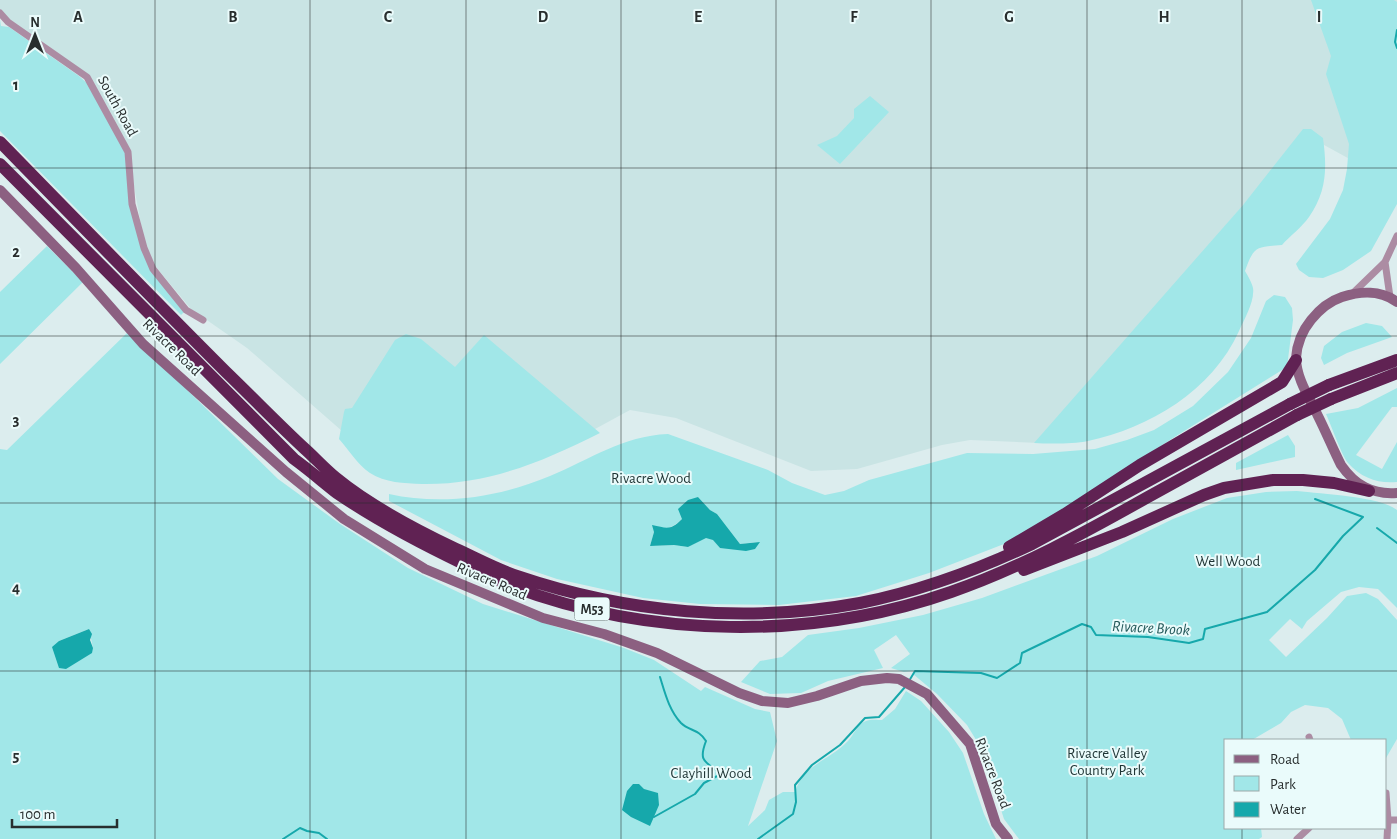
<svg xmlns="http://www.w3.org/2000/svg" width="1397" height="839" viewBox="0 0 1397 839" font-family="'Alegreya Sans',sans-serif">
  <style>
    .built { fill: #c9e4e4 }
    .green { fill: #a1e7e8; fill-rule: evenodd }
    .water { fill: #16a8ab }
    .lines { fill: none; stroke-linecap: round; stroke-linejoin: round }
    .stream { stroke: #16a8ab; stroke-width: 2 }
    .minor { stroke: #ac8ca3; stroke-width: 7 }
    .secondary { stroke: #8c6081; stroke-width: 10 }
    .motorway { stroke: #602253; stroke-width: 12 }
    .motorway-bridge { stroke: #602253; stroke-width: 12 }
    .grid { fill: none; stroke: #282e2e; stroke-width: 1; stroke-opacity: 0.55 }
    .labels { text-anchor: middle; stroke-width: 4; stroke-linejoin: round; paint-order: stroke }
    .shield { fill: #eafbfb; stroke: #626c6c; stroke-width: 1 }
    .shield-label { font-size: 14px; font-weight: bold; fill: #282e2e }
    .street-label { font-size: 15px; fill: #282e2e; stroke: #eafbfb }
    .park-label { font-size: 15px; fill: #1e3434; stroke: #eafbfb }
    .water-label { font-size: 16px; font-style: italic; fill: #255a5b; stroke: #eafbfb }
    .grid-label { font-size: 16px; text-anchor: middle; font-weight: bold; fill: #282e2e; stroke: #eafbfb; stroke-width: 4; stroke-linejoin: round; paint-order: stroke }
  </style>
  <rect width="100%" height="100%" fill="#dcedee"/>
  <path class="built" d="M0,0H1397V185L1304,134L1039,443L970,440L942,445L857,469L811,471L676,418L630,410L538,460L398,480L247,348L191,309L156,267L144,242L128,152L87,77L0,13Z"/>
  <path class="green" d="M1311,0H1394L1397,2V204L1371,251L1343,270L1323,278L1309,277L1299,270L1296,264L1330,219L1343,190L1347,169L1349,144L1326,74L1331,56Z
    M0,20L1,26L9,27L79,76L89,85L128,152L132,204L153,269L186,310L181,315L0,131Z
    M870,96L889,112L840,164L817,145L837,136L854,118V109Z
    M1303,129H1311L1323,138C1327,168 1327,191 1309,217C1302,227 1290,236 1282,245C1256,247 1254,246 1245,271C1248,276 1252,283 1253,288C1255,301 1244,320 1239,331C1212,391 1149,428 1088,441C1073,444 1050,444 1034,443L1243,205Z
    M47,246L83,282L0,364V292Z
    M1274,295L1285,297L1292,308L1293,320L1287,367L1173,438L1080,500L1004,544L929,573L856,596L779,605L700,604L643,598L557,579L501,560L389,501V494C443,506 500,497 550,476C591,459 622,436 668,434L768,470L792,483L825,495L844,491L869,480L967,453L1033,454L1095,449L1127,440L1154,430L1193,406L1228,372L1251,338L1266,301ZM698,497L710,510L717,514L740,544L759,542L720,548L713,539L706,537L688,547L674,545L650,546L654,532C682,526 682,519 698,497Z
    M1366,323L1382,326L1392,337L1347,353L1324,365L1321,358L1324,346L1342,332Z
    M128,332L278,479L340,524L408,568L483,604L624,648L654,660L701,691L705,687L755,709L770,712L777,741L748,826L765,810L769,800L783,792H795C804,764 830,760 848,741C854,735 857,724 866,721C870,719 878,720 882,720L895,709L906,691L921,701L949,732L963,753L984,814L996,839H0V449L7,450ZM89,629L93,648L59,641Z
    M406,334L421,339L455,367L484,335L600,433C542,462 488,485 422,484C404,483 385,483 370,473C357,464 349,450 339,439L344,412L345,409L352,408L395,340Z
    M1397,388V407H1392L1356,455L1382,469L1397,442V482C1379,484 1361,478 1348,463C1342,456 1331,425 1326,414L1358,408Z
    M1288,435L1295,446V457L1236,470V463Z
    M1297,491C1322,494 1379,496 1397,510V608L1378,589L1359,587L1341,592L1307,621L1302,629L1290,619L1269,640L1286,657L1327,618L1347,596L1366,593L1378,599L1397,620V739L1386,758V740H1351L1342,719L1328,708L1305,705L1291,712L1281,723L1252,740H1226V828H1261L1262,837L1259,839H1019L1004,819L981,748L967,725L937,694L913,674L914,671L904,672L891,668L910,654L896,635L874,650L883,668L828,681L801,693L770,694L741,682L760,661L782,657L808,635L859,628L923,615L982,598L1097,556L1173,519L1227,498L1266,492Z"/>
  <path class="water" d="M698,497L710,510L717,514L740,544L760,542L755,549L746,551L720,548L713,540L706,538L688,547L674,545L650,546L654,532L652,525C667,528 670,531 682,519L678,509L688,500Z
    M89,629L92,634L90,640L93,648L92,653L66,669L59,668L52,647L59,641Z
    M633,784H639L644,789L658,793L659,805L650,826L631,817L622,810L627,791Z"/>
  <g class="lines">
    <path class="stream" d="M1397,30L1395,42L1397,48
      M1377,528L1397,543
      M909,681L915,671L981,673L997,678L1020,663L1022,653L1082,624L1091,627L1096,635L1148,637L1189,643L1203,639L1205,629L1267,612L1315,570L1343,536L1363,517L1315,499
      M654,817L695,794L704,783L721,774C705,761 698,762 706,741C699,729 689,731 681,723C669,710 665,693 660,677
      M283,839L300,828L307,831L319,833L327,839
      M758,839L793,814L796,802L795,785L812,765L840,745L865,718L879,717L905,687"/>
    <path class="minor" d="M0,13L8,22L87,77L128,152L132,204L144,248L153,269L186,310L203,320
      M1385,262L1390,297
      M1352,294L1385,262L1397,236
      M1309,737L1310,740
      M1386,793L1388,820L1387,839
      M1388,820H1397
      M1297,839L1309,828"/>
    <path class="secondary" d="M0,190L76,268L143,344L286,472L344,519L425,569L543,618L604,634L657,653L739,693L762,701L788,703L817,696L861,681L887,678L899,679L927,694L970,744L996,824L1008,839
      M1397,302C1381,290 1360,291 1342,297C1330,301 1319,310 1311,320C1302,331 1297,344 1296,358C1296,378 1310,399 1318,416C1326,432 1333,449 1341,465C1355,485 1372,495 1397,493"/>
    <path class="motorway" d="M0,142C75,219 150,296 226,372C252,397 278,424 305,449C315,458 325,469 336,478C370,506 416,530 456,549C476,558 496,569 517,576C626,613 747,624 860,603C920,591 977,570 1032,544L1290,404
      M0,164L294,459C309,470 323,482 337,493C378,521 422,544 466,565C481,572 496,580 511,586C649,638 811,641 951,592C1020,568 1084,533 1148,497C1198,470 1247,442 1297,415
      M1329,385L1397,360
      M1331,399L1397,373
      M1009,547L1065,514L1140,465L1282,382L1296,360
      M1024,570L1122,532L1204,495L1224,488L1273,480H1303L1334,483L1369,491"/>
    <path class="motorway-bridge" d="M1290,404L1329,385
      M1297,415L1331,399"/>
  </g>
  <path class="grid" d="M155,0V839M310,0V839M466,0V839M621,0V839M776,0V839M931,0V839M1087,0V839M1242,0V740M0,168H1397M0,336H1397M0,503H1397M0,671H1397M1242,828V839"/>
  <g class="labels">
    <rect class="shield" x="574.5" y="597.5" width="35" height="23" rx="4"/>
    <g class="shield-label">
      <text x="592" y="614">M53</text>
    </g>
    <g class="street-label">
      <text transform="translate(118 106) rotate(61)" y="5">South Road</text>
      <text transform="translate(172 347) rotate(44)" y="5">Rivacre Road</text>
      <text transform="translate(492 581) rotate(23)" y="5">Rivacre Road</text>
      <text transform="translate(993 773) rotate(69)" y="5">Rivacre Road</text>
    </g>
    <g class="park-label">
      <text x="651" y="483">Rivacre Wood</text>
      <text x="1228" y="566">Well Wood</text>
      <text x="1107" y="758">Rivacre Valley<tspan x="1107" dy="17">Country Park</tspan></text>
      <text x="711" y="778">Clayhill Wood</text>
    </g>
    <g class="water-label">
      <text transform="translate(1151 627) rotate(3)" y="6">Rivacre Brook</text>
    </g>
  </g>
  <g class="grid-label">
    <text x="78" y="22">A</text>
    <text x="233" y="22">B</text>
    <text x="388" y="22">C</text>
    <text x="543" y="22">D</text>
    <text x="698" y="22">E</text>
    <text x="854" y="22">F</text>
    <text x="1009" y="22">G</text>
    <text x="1164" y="22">H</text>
    <text x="1319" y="22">I</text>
    <text x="16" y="90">1</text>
    <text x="16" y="257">2</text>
    <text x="16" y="425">3</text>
    <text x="16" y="593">4</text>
    <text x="16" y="761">5</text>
  </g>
  <rect x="1224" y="739" width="162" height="90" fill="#eafbfb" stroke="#9ca9a9"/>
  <rect x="1234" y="755" width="25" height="8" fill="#8c6081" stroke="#9ca9a9"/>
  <text x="1270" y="764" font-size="15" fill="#282e2e">Road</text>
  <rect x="1234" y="776" width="25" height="15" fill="#a1e7e8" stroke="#9ca9a9"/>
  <text x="1270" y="789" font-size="15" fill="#282e2e">Park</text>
  <rect x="1234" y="802" width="25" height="15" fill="#16a8ab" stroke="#9ca9a9"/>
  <text x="1270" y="814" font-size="15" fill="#282e2e">Water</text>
  <g transform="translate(35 35)" stroke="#eafbfb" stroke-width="4" paint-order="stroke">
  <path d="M0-4L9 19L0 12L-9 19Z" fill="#282e2e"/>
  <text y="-8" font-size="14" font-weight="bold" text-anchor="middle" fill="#282e2e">N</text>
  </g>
  <path d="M12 819v8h105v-8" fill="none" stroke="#282e2e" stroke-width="2.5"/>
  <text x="20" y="819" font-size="15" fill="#282e2e" stroke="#eafbfb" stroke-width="4" paint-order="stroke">100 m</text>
</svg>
